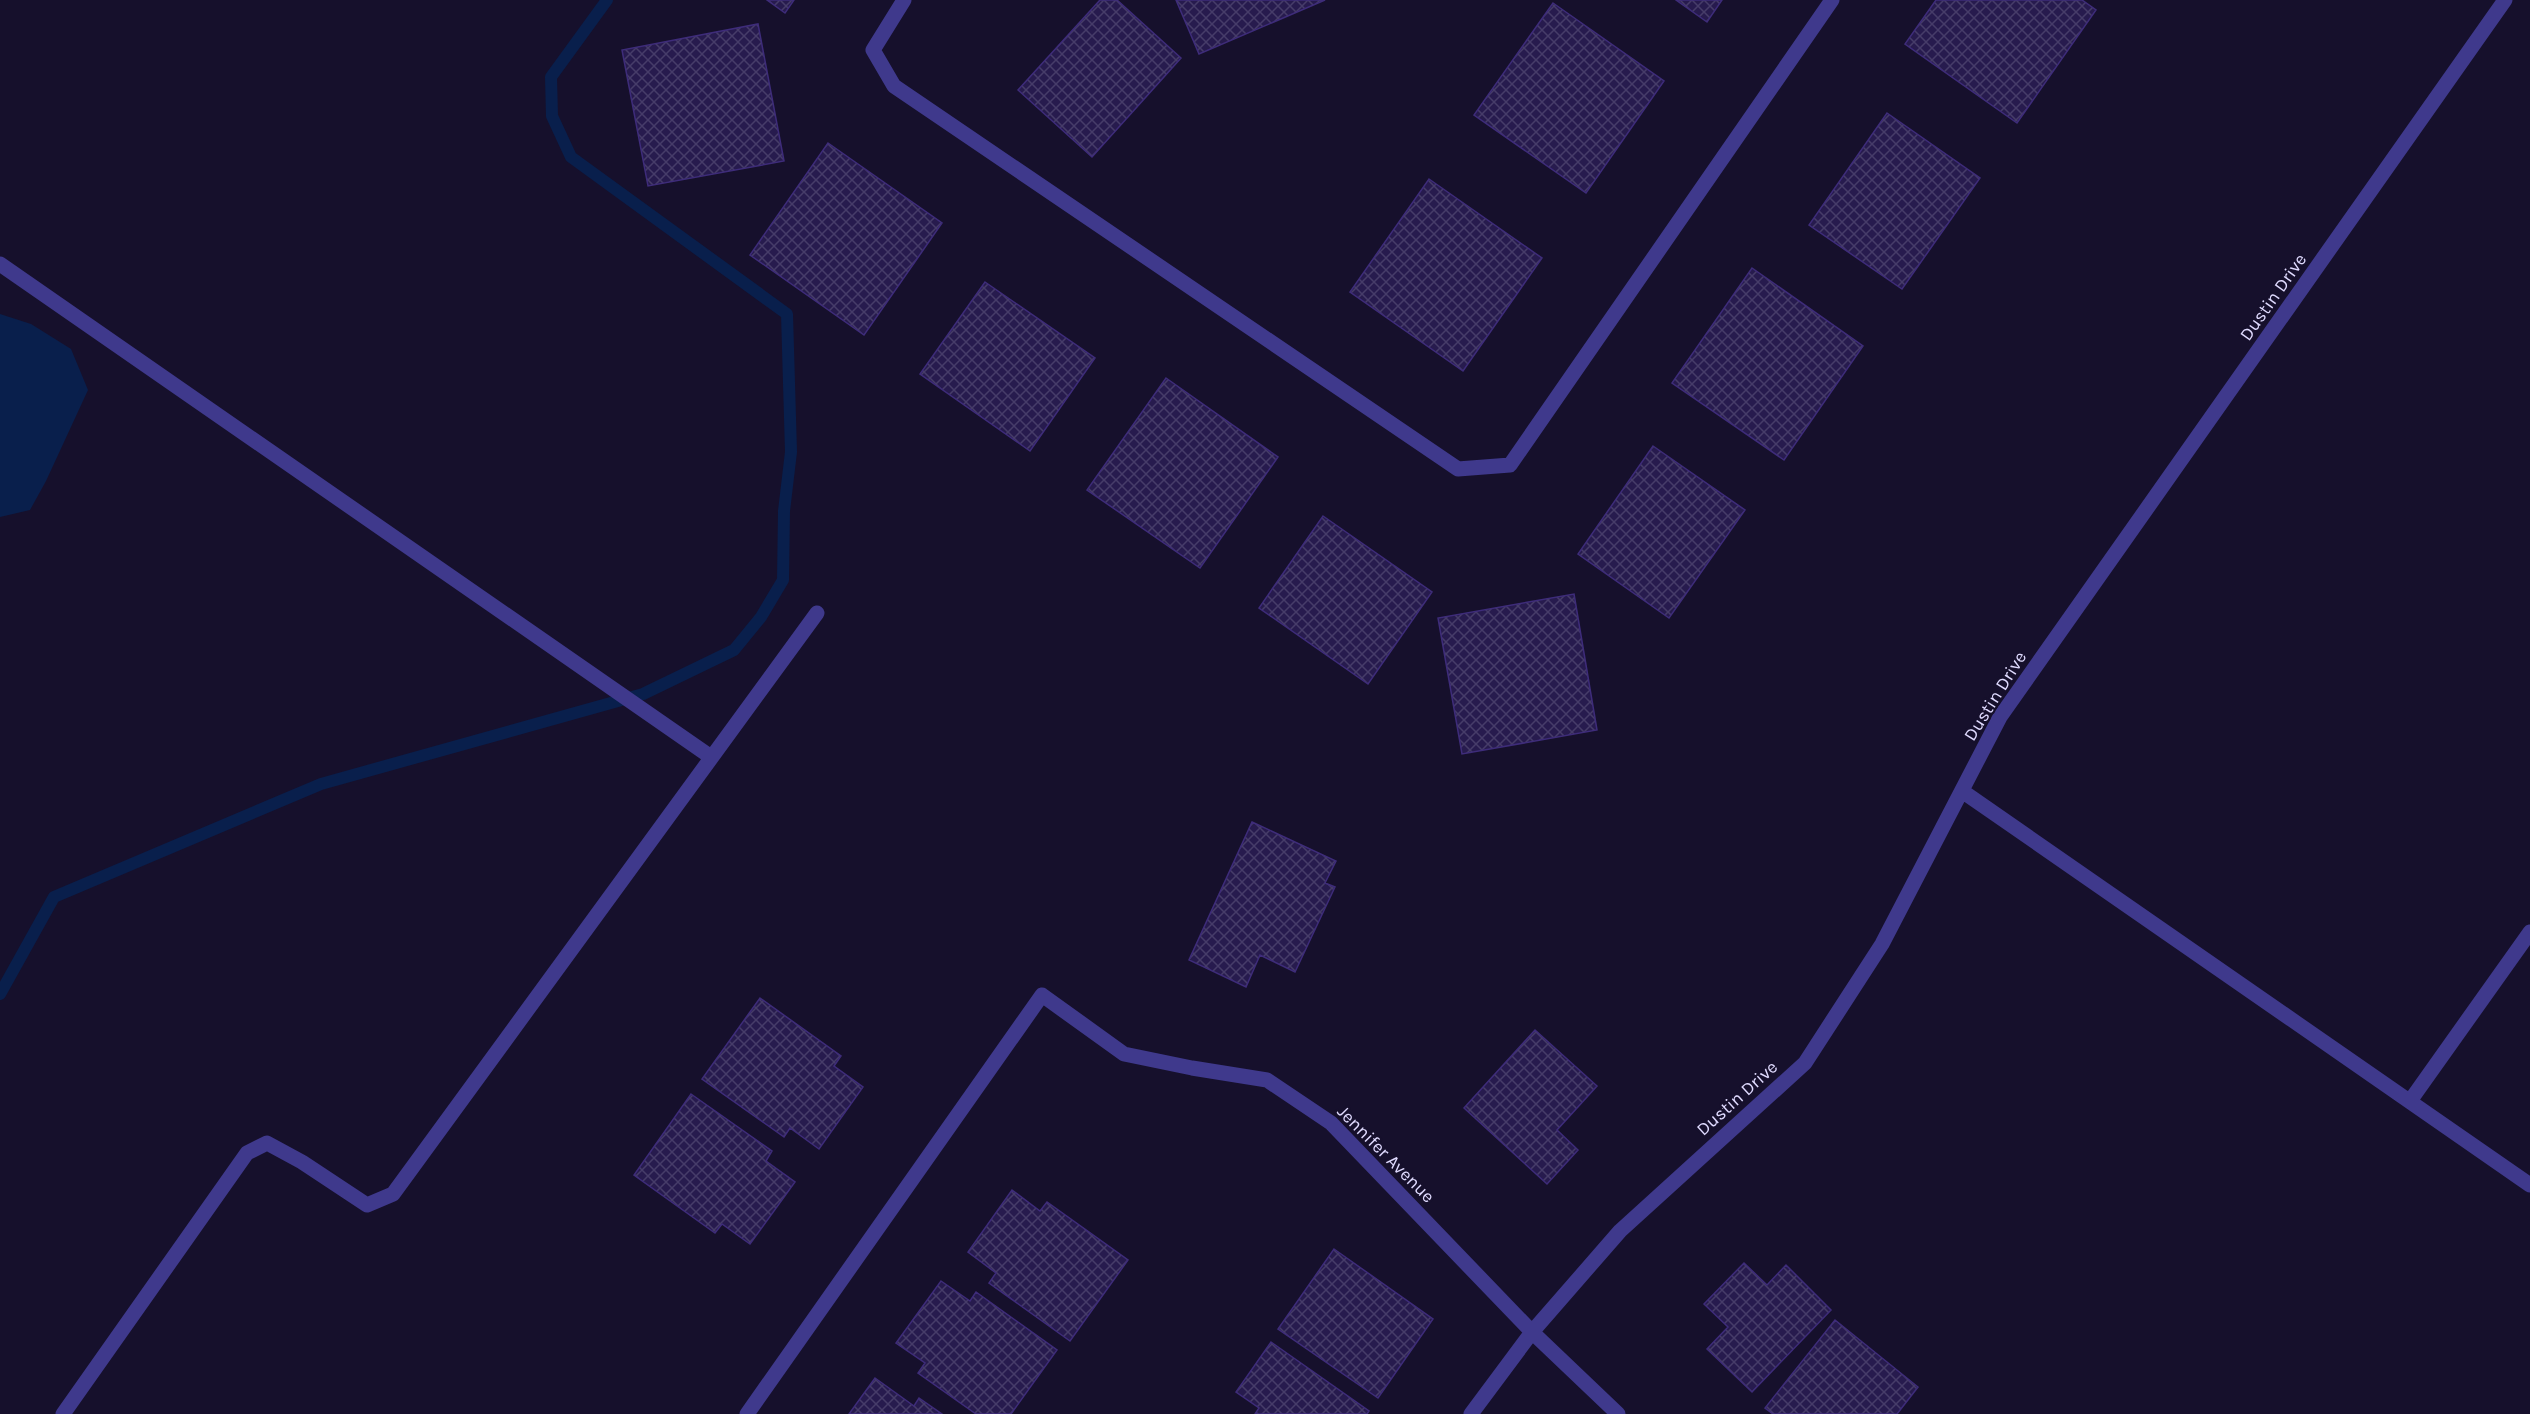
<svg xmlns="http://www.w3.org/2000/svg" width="2530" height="1414" viewBox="0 0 2530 1414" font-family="Karla,sans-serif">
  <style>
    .water { fill: #091f4c }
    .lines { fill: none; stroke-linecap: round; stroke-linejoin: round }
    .stream { stroke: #091f4c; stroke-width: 12 }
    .building { fill: url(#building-cross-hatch); stroke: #3e2c7a; stroke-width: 1.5 }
    .service { stroke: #3f398c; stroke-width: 15 }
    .minor { stroke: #3f398c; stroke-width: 15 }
    .labels { text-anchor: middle; stroke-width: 4.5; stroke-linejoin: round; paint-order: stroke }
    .street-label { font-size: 18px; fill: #e0dbff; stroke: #16102c }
  </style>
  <defs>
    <pattern id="building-cross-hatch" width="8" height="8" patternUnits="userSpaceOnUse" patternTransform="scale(1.5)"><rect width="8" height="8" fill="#271b4e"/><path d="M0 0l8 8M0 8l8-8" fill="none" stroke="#463c69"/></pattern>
  </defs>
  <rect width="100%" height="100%" fill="#16102c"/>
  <path class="water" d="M0,314L31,324L71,349L88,390L46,481L30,510L0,517Z"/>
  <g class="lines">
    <path class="stream" d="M0,994L54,897L321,784L643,694L734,650L761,617L783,580L784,511L791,452L787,314L571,157L552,116L551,77L607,0"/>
  </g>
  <path class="building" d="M767,0H794L785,13Z
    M1100,0H1117L1181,58L1092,157L1018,90Z
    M1176,0H1325L1199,54Z
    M1676,0H1722L1707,22Z
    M1936,0H2082L2096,10L2017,123L1905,44Z
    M1553,3L1664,81L1586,193L1474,115Z
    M758,24L784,161L648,186L622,50Z
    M1887,113L1980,178L1902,289L1809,225Z
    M828,143L942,223L864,335L750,255Z
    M1429,179L1542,258L1463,371L1350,292Z
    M1752,268L1863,346L1784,460L1672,383Z
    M985,282L1095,358L1030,451L920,374Z
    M1166,378L1278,457L1200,568L1087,490Z
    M1653,446L1745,510L1669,618L1578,554Z
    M1323,516L1432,592L1368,684L1259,608Z
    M1574,594L1597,730L1462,754L1438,618Z
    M1252,822L1336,861L1325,883L1335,887L1295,972L1260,955L1246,987L1189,960Z
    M760,998L841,1056L834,1066L863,1087L819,1149L790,1128L784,1137L702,1079Z
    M1535,1030L1597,1086L1557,1130L1578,1150L1547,1184L1464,1108Z
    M691,1094L772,1151L766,1161L795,1182L750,1244L722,1224L715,1233L634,1175Z
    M1012,1190L1040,1211L1047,1202L1128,1260L1070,1341L989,1283L996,1273L968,1252Z
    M1334,1249L1433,1319L1378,1398L1278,1329Z
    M1744,1263L1767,1285L1786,1265L1831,1310L1752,1392L1707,1349L1728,1327L1704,1304Z
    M941,1281L970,1301L976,1292L1057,1350L1011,1414H976L918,1373L925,1363L896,1343Z
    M1835,1320L1918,1387L1897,1414H1773L1765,1408Z
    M1271,1342L1369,1411L1367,1414H1255L1259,1408L1236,1392Z
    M875,1378L914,1406L919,1398L942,1414H849Z"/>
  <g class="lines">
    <path class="service" d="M0,264L711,757
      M63,1414L247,1153L267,1143L302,1162L367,1205L393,1194L817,613"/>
    <path class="minor" d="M904,0L873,50L894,86L1458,469L1510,465L1832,0
      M1962,791L2530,1185
      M2410,1101L2530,932
      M747,1414L1042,995L1124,1054L1192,1068L1267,1080L1331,1123L1532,1332L1618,1414
      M1471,1414L1532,1332L1620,1231L1805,1063L1882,944L2000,717L2505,0"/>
  </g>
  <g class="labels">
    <g class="street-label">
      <text transform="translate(2273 297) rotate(-55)" y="6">Dustin Drive</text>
      <text transform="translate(1995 696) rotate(-58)" y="6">Dustin Drive</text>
      <text transform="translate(1737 1098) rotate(-42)" y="6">Dustin Drive</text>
      <text transform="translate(1386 1154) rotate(45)" y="6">Jennifer Avenue</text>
    </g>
  </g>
</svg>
